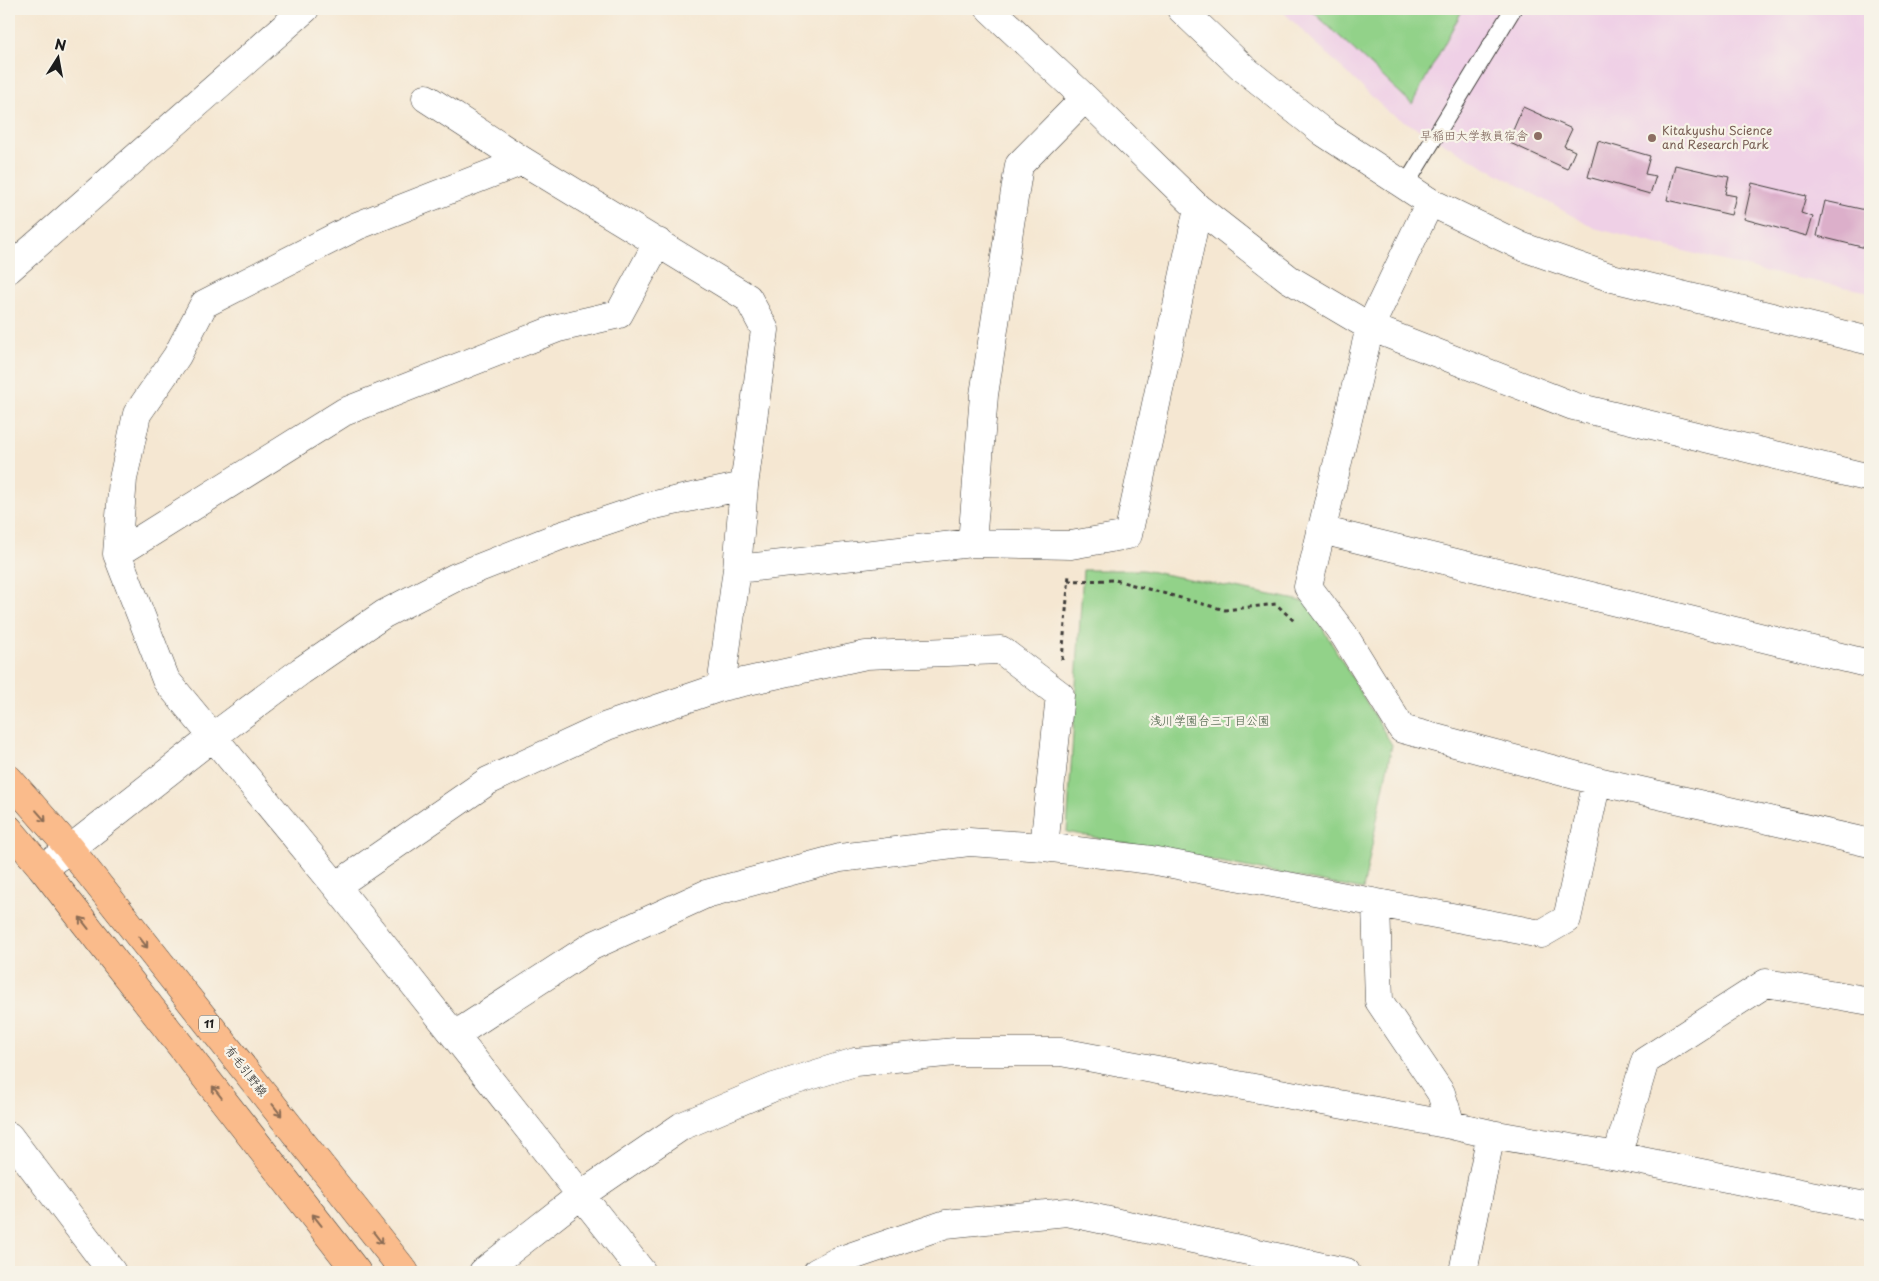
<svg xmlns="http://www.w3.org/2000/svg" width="1879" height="1281" viewBox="0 0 1879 1281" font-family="'Playpen Sans','Klee One',sans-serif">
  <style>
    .built { fill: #efd0e6 }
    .green { fill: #92d289; stroke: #577752 }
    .building { fill: #dcafca }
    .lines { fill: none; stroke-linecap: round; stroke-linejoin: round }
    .service-casing { stroke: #3d3a37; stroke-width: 18 }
    .minor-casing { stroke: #3d3a37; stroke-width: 29 }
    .tertiary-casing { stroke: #3d3a37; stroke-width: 29 }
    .primary-casing { stroke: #3d3a37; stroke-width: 29 }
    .path { stroke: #3d3a37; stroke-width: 3; stroke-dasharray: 4 4; stroke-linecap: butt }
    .service { stroke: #fff; stroke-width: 16 }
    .minor { stroke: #fff; stroke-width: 28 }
    .tertiary { stroke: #fff; stroke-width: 28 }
    .primary { stroke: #fabb8b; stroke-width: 28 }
    .oneway { stroke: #8b6c54 }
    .education-dot { fill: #8d6e63; stroke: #f7f3e8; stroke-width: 2 }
    .labels { text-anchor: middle; stroke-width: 4.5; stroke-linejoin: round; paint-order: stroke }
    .shield { fill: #f7f3e8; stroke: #5e5c59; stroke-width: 1 }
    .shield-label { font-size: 11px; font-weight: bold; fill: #1c1c1c }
    .education-label { font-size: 12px; fill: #785e54; stroke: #f7f3e8; text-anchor: start }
    .park-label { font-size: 12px; fill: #455c42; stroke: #f7f3e8 }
    .street-label { font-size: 12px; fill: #1c1c1c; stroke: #f7f3e8 }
  </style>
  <rect width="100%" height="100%" fill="#f7f3e8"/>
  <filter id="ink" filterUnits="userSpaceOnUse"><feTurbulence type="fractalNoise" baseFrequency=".02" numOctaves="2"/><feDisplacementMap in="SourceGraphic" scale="10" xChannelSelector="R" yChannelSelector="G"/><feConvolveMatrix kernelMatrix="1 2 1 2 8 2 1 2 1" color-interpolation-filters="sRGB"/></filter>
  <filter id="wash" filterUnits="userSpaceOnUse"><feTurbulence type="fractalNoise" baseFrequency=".0096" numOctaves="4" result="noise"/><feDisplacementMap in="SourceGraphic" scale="20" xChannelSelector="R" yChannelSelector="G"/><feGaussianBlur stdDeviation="1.12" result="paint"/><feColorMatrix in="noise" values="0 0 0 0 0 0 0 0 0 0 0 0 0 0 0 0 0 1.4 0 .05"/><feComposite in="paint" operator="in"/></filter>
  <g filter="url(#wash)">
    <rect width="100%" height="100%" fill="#f5e7d2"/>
    <path class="built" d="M1280,9H1870V292L1766,272L1594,228L1388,112Z"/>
    <path class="green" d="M1310,9H1463L1412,104Z
      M1083,570H1143L1307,602L1392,745L1363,890L1067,832Z"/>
    <g id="blocks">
      <path class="building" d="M1523,107L1572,129L1564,146L1575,151L1567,169L1508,142Z
        M1598,141L1650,156L1645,174L1656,176L1650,194L1588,177Z
        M1675,165L1729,177L1725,194L1736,196L1731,215L1667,200Z
        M1752,183L1806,196L1801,213L1813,217L1807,236L1744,219Z
        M1825,201L1870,211V249L1817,236Z"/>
    </g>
  </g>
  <g filter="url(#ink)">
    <use href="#blocks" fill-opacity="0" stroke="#3d3a37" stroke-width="1"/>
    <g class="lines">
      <defs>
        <path id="service" d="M1405,186L1513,9"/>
        <path id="minor" d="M990,9L1085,98L1198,208L1289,279L1370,327L1573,406L1870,478
          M426,98L523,161L748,298L765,330L744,486L737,569L721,687
          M523,161L357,226L204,304L177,356L137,414L123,479L117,554L166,680L336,886L642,1272
          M1430,202L1370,327L1308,587L1344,635L1402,729L1597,781L1870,843
          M9,269L305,9
          M1321,530L1870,664
          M972,543L984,395L1019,165L1085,98
          M117,554L344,412L558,328L619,314L658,242
          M737,569L972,543L1071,545L1128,535L1198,208
          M42,868L70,849L214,736L301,671L384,614L456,577L560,536L650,506L744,486
          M336,886L488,781L607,726L721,687L866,655L1001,650L1060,695L1044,847L1151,860L1541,934L1567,919L1597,781
          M1376,904L1379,1001L1441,1093L1451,1125
          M455,1035L592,946L706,894L840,858L969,842L1044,847
          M9,1136L112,1272
          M1617,1156L1645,1061L1766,983L1870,1001
          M483,1272L581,1195L682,1126L774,1087L855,1062L955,1052H1061L1451,1125L1491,1134L1617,1156L1870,1207
          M817,1272L838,1261L946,1224L1067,1212L1346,1272
          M1463,1272L1491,1134"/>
        <path id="tertiary" d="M1181,9L1243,68L1323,132L1430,202L1523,247L1612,278L1870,341"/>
        <path id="primary" d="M9,779L70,849L405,1272
          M9,829L42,868L357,1272"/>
      </defs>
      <use href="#service" class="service-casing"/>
      <use href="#minor" class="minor-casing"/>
      <use href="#tertiary" class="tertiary-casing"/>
      <use href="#primary" class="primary-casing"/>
      <path class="path" d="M1068,581L1115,580L1225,610L1276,604L1294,621
        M1062,660L1069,574"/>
      <use href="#service" class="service"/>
      <use href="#minor" class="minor"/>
      <use href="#tertiary" class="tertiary"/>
      <use href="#primary" class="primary"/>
    </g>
    <defs><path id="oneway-shaft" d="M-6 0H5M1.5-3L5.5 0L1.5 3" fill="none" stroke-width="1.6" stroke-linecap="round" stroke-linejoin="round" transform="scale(1.25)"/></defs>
    <g class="oneway">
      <use href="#oneway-shaft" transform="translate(41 816) rotate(49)"/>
      <use href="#oneway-shaft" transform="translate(84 923) rotate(-128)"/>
      <use href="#oneway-shaft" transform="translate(143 942) rotate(52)"/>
      <use href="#oneway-shaft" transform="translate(217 1092) rotate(-128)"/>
      <use href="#oneway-shaft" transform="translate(277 1110) rotate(52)"/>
      <use href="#oneway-shaft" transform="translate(317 1220) rotate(-128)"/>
      <use href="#oneway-shaft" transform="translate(378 1238) rotate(52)"/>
    </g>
  </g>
  <g class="education-dot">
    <circle cx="1538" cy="136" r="5"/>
    <circle cx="1652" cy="138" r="5"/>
  </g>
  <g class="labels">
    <rect class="shield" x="199" y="1015.5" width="20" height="17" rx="4"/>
    <g class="shield-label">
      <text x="209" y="1028">11</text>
    </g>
    <g class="education-label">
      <text x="1662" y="135">Kitakyushu Science<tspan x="1662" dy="14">and Research Park</tspan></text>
      <text x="1528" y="140" text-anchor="end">早稲田大学教員宿舎</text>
    </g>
    <g class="park-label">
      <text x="1210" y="725">浅川学園台三丁目公園</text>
    </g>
    <g class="street-label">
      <text transform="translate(246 1071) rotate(52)" y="4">有毛引野線</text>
    </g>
  </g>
  <rect width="1879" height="1281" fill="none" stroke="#f7f3e8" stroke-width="30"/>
  <g transform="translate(58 58) rotate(11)" stroke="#f7f3e8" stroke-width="4" paint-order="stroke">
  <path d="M0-4L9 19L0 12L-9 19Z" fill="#1c1c1c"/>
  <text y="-8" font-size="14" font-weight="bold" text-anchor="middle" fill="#1c1c1c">N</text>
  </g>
</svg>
